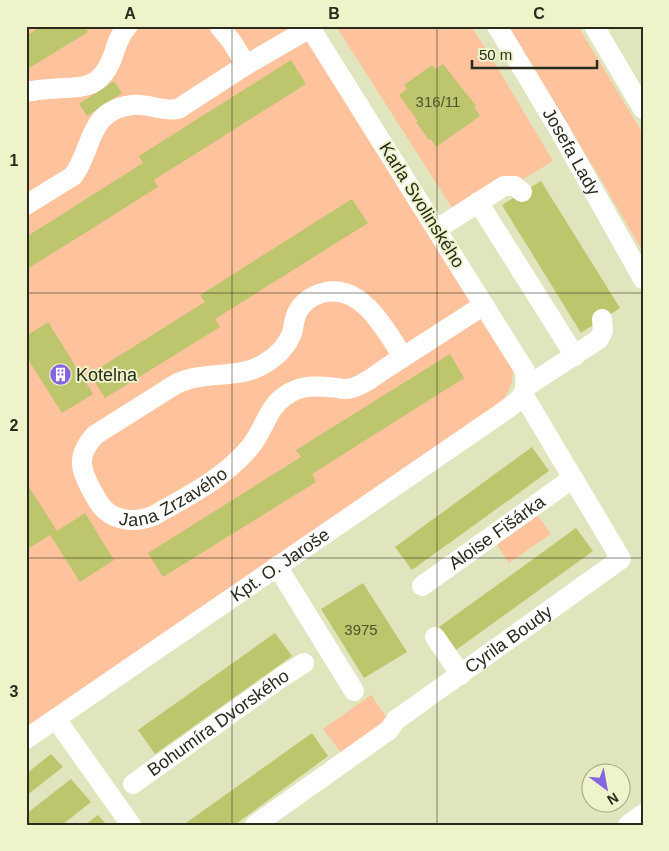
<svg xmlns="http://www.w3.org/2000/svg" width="669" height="851" viewBox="0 0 669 851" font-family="Arial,sans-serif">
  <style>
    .green { fill: #fec29c }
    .building { fill: #bdc56d }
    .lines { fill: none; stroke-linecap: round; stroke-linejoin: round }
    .minor { stroke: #fff; stroke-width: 20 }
    .grid { fill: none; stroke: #292b1c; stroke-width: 1; stroke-opacity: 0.55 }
    .labels { text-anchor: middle; stroke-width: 4; stroke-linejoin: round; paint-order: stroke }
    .number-label { font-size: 15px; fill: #4e5230 }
    .street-label { font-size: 18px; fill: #292b1c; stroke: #eef3ca }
    .poi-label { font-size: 18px; fill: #292b1c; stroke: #eef3ca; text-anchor: start }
    .neatline { fill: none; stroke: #292b1c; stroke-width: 2 }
    .grid-label { font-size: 16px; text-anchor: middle; font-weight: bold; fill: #292b1c }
  </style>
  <rect width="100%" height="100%" fill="#e1e5be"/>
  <path class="green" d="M26,26H301L513,370C513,384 509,392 501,404L26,729Z
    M336,26H471L497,67L553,161L520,181L454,211Z
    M508,26H578L643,134V252L603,183Z
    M536,513L551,534L509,563L495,542Z
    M371,695L389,721L342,754L323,729Z"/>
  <path class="building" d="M42,26H84L88,32L26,70V36Z
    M291,60L306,84L154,180L158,187L26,270V237L143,163L139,156Z
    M443,64L476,106L474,107L480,116L436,147L431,139L429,140L416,122L418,121L399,95L407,89L404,85L432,65L435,69Z
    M114,81L122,93L87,116L79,104Z
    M541,181L620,308L581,333L502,205Z
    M352,199L368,223L215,319L220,327L105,398L90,374L205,302L200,295Z
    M48,322L93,394L62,413L26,356V336Z
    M450,354L464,378L312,474L316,482L163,577L148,553L301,457L296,450Z
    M532,447L549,471L412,570L395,547Z
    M27,484L57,531L85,513L114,560L80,582L50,535L26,550Z
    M576,528L593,551L456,650L439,627Z
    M363,583L407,652L364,678L321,609Z
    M275,633L292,656L155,754L138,730Z
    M312,733L328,756L240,821L233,825H183Z
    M51,754L63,767L26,796V774Z
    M71,779L91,802L62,825H26V814Z
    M98,815L107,825H85Z"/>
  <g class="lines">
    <g class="minor">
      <path d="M219,26L232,42L246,65"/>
      <path id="s1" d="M497,26L560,131L643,279"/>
      <path d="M594,26L643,109"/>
      <path d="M26,92C34,91 42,89 49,89C77,86 97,93 111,61C116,49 118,35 128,26"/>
      <path d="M478,202L575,356"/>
      <path d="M26,205L73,176C94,149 86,111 132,105C148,103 163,112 178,109L246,65L310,28"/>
      <path d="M437,229L504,186H515L522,192"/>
      <path id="s2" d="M403,357C386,330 361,282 322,293C312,296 303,302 298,311C294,318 294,325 292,333C287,346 276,357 264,364C238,380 204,370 176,384L95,435C76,456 80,469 92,491C96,497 99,505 105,510C118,522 138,522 153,516C188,496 225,478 251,446C264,430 268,407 285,396C301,384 318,386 337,388C342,389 346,390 352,388C365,385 379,372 391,365C422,345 453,325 484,305"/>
      <path d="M526,387L599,339L603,331L602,319"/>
      <path d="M277,566L354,691"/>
      <path id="s3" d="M422,586L573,478"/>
      <path d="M435,637L461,675"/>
      <path d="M56,719L131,825"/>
      <path id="s4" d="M26,739L500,414C522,398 527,399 525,371L309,26"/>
      <path id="s5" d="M133,784L279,679L304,663"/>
      <path id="s6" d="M255,825L389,730L396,720L621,559L524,396"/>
      <path d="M628,825L643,814"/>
    </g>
  </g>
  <path class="grid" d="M232,26V825M437,26V825M26,293H643M26,558H643"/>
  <defs>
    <symbol id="building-disc" viewBox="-11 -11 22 22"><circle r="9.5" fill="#8764df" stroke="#eef3ca"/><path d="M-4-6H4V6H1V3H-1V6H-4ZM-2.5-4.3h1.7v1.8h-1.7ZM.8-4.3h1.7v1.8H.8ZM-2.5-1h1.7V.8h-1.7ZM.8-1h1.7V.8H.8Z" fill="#fff"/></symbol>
  </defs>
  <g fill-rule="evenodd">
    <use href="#building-disc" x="48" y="362" width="25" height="25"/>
  </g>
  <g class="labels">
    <g class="number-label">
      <text x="438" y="107">316/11</text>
      <text x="361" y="635">3975</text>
    </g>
    <g class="street-label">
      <text dy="6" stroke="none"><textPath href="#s1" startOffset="146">Josefa Lady</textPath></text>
      <text transform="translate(422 205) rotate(58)" y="6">Karla Svolinského</text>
      <text dy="6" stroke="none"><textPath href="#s2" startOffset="555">Jana Zrzavého</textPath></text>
      <text dy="6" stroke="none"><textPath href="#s3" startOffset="92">Aloise Fišárka</textPath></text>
      <text dy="6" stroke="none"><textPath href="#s4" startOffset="308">Kpt. O. Jaroše</textPath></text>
      <text dy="6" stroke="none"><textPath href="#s6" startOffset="315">Cyrila Boudy</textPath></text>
      <text dy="6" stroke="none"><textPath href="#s5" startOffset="105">Bohumíra Dvorského</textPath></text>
    </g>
    <g class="poi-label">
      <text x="76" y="381">Kotelna</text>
    </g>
  </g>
  <rect width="669" height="851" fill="none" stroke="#eef3ca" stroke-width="55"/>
  <g transform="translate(606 788) rotate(148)"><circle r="24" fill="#eef3ca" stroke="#9fa384"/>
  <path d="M0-4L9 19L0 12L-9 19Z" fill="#8764df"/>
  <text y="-8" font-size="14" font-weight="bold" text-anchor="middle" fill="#292b1c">N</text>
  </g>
  <path d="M472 60v8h125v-8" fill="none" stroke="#292b1c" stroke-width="2.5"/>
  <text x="479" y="60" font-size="15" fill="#292b1c" stroke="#eef3ca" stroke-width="4" paint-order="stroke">50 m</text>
  <rect x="28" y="28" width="614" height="796" class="neatline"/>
  <g class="grid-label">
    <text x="130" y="19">A</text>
    <text x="334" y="19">B</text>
    <text x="539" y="19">C</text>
    <text x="14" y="166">1</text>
    <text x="14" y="431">2</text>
    <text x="14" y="697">3</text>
  </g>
</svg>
